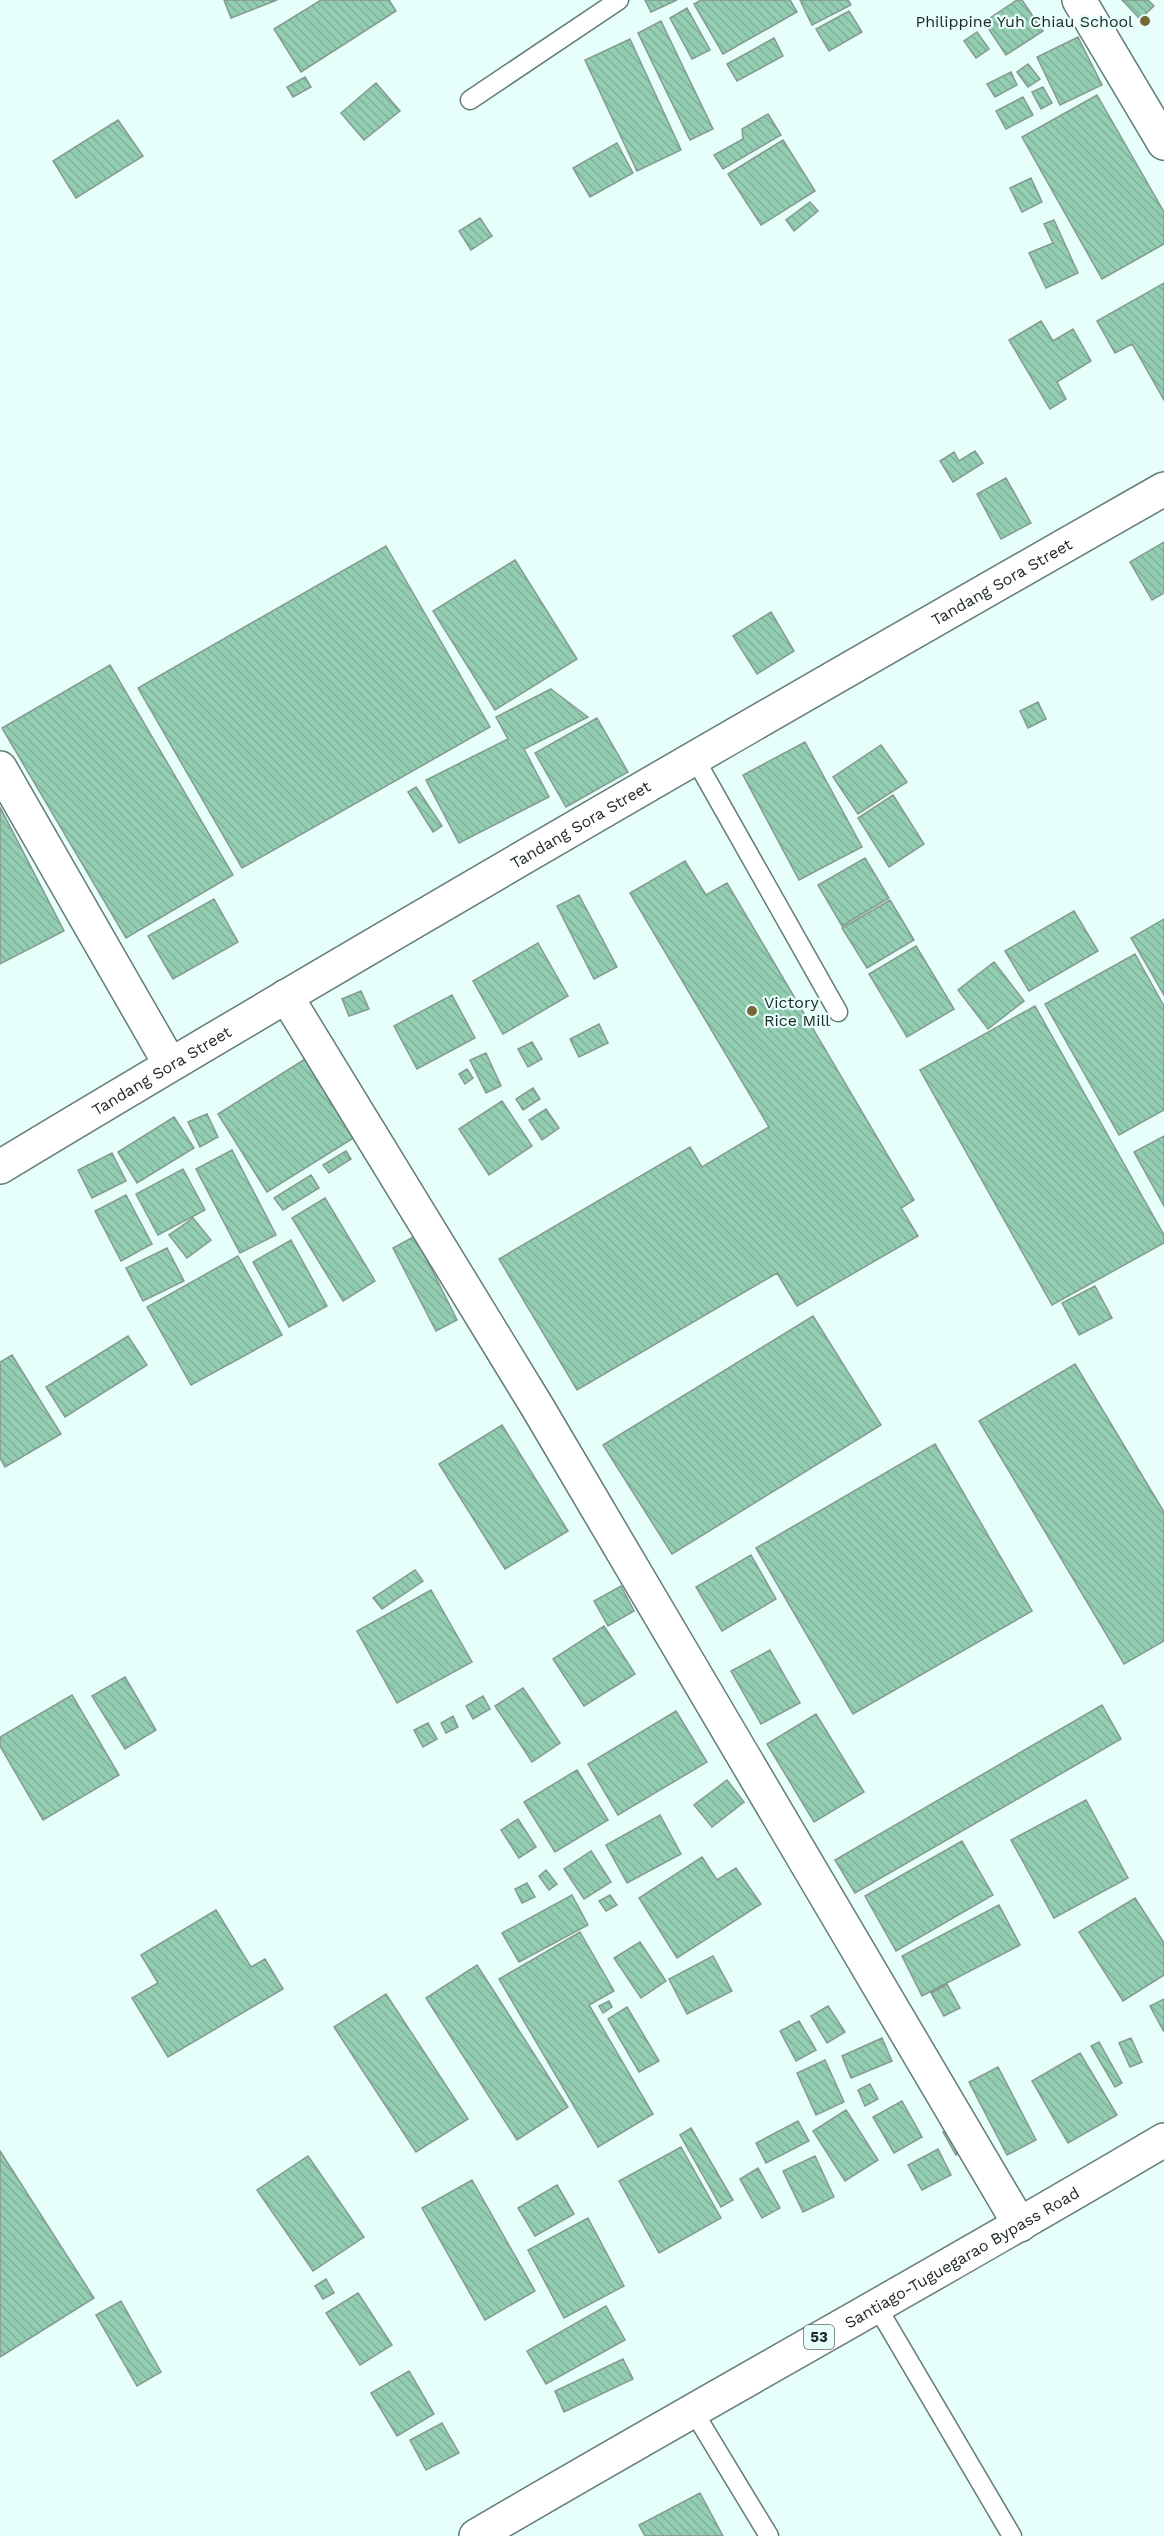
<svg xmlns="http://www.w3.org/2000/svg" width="1164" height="2536" viewBox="0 0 1164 2536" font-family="'Work Sans',sans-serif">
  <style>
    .building { fill: url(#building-back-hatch); stroke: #869a90; stroke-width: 1.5 }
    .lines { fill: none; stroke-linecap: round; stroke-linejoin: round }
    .service-casing { stroke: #657b77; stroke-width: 21 }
    .minor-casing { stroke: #657b77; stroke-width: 36 }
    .tertiary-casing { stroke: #657b77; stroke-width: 36 }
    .trunk-casing { stroke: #657b77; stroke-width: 36 }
    .service { stroke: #fff; stroke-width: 18 }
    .minor { stroke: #fff; stroke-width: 33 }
    .tertiary { stroke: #fff; stroke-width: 33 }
    .trunk { stroke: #fff; stroke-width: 33 }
    .poi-dot { fill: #776835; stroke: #e6fffa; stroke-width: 2 }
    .labels { text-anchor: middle; stroke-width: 4.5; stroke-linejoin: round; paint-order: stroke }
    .shield { fill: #e6fffa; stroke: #5b6966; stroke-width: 1.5 }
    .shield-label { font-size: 15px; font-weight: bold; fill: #202927 }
    .poi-label { font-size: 16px; fill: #202927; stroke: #e6fffa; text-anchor: end }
    .street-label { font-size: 16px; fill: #202927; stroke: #e6fffa }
  </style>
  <defs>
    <pattern id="building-back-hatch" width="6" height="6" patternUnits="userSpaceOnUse" patternTransform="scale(1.5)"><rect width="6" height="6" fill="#93ceb3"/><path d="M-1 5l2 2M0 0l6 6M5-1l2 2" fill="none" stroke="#7eb19a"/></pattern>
  </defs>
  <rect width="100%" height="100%" fill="#e6fffa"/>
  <path class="building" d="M224,0H277L231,18Z
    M321,0H389L396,11L301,72L274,29Z
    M645,0H677L651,12Z
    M701,0H790L797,12L723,54L694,4Z
    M800,0H848L851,5L812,25Z
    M1017,0H1022L1043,31L1006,55L984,22Z
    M1122,0H1148L1154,6L1140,19Z
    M687,8L710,50L692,59L670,18Z
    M849,11L862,32L829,51L816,29Z
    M661,21L713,129L690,140L638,33Z
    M977,32L989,49L976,58L964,41Z
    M1078,37L1102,85L1060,105L1037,57Z
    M774,38L783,56L737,81L727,64Z
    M630,39L681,150L637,171L585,60Z
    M1028,64L1040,79L1028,87L1017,72Z
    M1011,72L1017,85L995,97L987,84Z
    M305,77L311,87L293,97L287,87Z
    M376,83L400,111L364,140L341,113Z
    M1043,87L1052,103L1041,109L1032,92Z
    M1097,95L1164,212V244L1102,279L1022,137Z
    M1023,97L1033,115L1006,129L996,111Z
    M768,114L781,135L723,169L714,155L743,139L742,129Z
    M118,120L143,156L76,198L53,161Z
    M783,140L815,191L761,225L728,174Z
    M617,143L633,173L590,197L573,168Z
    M1031,178L1042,202L1022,212L1010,188Z
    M810,202L818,211L794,231L786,220Z
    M480,218L492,236L471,250L459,231Z
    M1054,220L1078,273L1046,288L1029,253L1053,243L1044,224Z
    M1164,283V400L1132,344L1115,353L1097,321Z
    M1041,321L1053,341L1073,329L1091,361L1057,382L1066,399L1050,409L1009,340Z
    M975,451L983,463L953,482L940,461L954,452L959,461Z
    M1006,478L1031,523L1001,539L977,494Z
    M1164,542V593L1152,600L1130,562Z
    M386,546L490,727L242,868L138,688Z
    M515,560L577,659L495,710L433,611Z
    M771,612L794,651L757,674L733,636Z
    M110,665L233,875L126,938L2,728Z
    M551,689L588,717L524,749L549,797L459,843L426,780L508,739L496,717Z
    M1038,702L1046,719L1028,728L1020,711Z
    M597,718L628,772L566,807L535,753Z
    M805,742L862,847L799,880L743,775Z
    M881,745L907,782L858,814L833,777Z
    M416,787L442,826L433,832L408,792Z
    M893,795L924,844L889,867L858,818Z
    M0,807L64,931L0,964Z
    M865,858L889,898L842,926L818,885Z
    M685,861L706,895L727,883L914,1200L901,1208L918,1236L797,1306L777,1273L577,1390L499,1259L690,1147L702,1167L769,1127L630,893Z
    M579,895L617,967L594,979L557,906Z
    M214,899L238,942L173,979L148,936Z
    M890,900L914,940L867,968L842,928Z
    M1074,911L1098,951L1029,991L1005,951Z
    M1164,919V995L1131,938Z
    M538,943L568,996L503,1034L473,981Z
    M916,946L954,1009L907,1037L869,974Z
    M1135,954L1164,1006V1110L1119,1135L1045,1004Z
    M994,962L1024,1001L988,1029L958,990Z
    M361,991L369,1009L349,1016L342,999Z
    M452,995L475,1038L417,1069L394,1026Z
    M1035,1006L1164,1235V1243L1052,1305L920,1070Z
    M599,1024L608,1043L579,1057L570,1039Z
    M532,1042L542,1059L528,1067L518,1049Z
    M486,1053L501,1086L486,1093L470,1060Z
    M305,1059L355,1137L267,1192L218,1114Z
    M467,1069L473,1078L465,1084L459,1074Z
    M533,1088L540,1099L523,1110L516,1099Z
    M502,1101L532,1146L489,1175L459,1129Z
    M546,1109L559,1128L542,1140L529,1120Z
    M207,1114L218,1137L200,1147L188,1122Z
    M174,1117L194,1148L137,1183L118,1152Z
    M1164,1136V1206L1134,1152Z
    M232,1150L276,1235L240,1253L196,1169Z
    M346,1151L351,1159L329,1173L323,1165Z
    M112,1153L126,1181L92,1198L78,1170Z
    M183,1169L205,1210L158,1235L136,1194Z
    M311,1175L319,1188L283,1210L274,1198Z
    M126,1195L152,1244L121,1261L95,1211Z
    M325,1198L375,1281L343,1301L292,1218Z
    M193,1218L211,1240L187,1258L169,1235Z
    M415,1236L457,1320L436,1331L393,1248Z
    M291,1240L327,1306L289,1327L253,1262Z
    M167,1248L184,1281L143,1301L126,1268Z
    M238,1256L282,1335L191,1385L147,1307Z
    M1095,1286L1112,1318L1079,1335L1062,1303Z
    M813,1316L881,1425L672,1554L603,1445Z
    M128,1336L147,1365L65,1417L46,1387Z
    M12,1355L61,1434L5,1467L0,1458V1362Z
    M1075,1364L1164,1512V1641L1124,1664L979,1421Z
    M502,1425L568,1531L505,1569L439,1464Z
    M935,1444L1032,1611L853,1714L756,1548Z
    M751,1555L776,1599L722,1631L696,1587Z
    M415,1570L423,1581L382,1609L373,1598Z
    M621,1586L634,1611L608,1626L594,1601Z
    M431,1590L472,1662L397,1703L357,1631Z
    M604,1626L635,1674L584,1706L553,1659Z
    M770,1650L800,1703L761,1724L731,1671Z
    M125,1677L156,1730L125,1749L92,1696Z
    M523,1688L560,1743L532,1762L495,1706Z
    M72,1695L119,1775L43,1820L0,1746V1737Z
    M483,1696L490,1709L473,1719L466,1706Z
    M1102,1705L1121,1739L855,1893L835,1860Z
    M676,1711L707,1762L618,1815L588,1764Z
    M816,1714L864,1792L814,1822L767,1744Z
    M453,1716L458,1727L446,1733L441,1723Z
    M428,1723L437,1739L423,1747L414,1730Z
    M577,1770L608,1820L555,1852L524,1802Z
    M727,1780L744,1802L712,1827L694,1805Z
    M1086,1800L1128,1878L1054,1918L1011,1840Z
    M660,1815L681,1854L627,1883L606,1845Z
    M518,1819L536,1847L519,1858L501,1830Z
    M962,1841L993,1895L896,1951L865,1896Z
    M591,1851L611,1882L584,1899L564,1869Z
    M702,1857L717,1880L736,1868L761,1904L677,1958L639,1898Z
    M546,1870L557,1884L549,1890L539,1876Z
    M527,1883L535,1897L522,1903L515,1889Z
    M572,1895L588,1925L519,1962L502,1933Z
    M610,1895L617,1905L606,1911L599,1901Z
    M1135,1898L1164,1943V1975L1123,2001L1079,1932Z
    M999,1905L1020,1945L922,1996L902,1956Z
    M216,1910L251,1967L265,1959L283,1989L168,2057L132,1998L158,1983L141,1955Z
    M580,1932L614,1991L589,2005L653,2114L598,2147L499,1979Z
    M640,1942L666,1981L641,1998L614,1958Z
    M713,1956L732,1991L687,2014L669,1979Z
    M477,1965L568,2107L517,2140L426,1998Z
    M947,1984L960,2008L944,2016L931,1993Z
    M386,1994L468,2119L416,2152L334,2027Z
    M1164,1999V2032L1150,2006Z
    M609,2001L612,2007L603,2013L599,2006Z
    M828,2006L845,2032L827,2043L811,2016Z
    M627,2007L659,2061L639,2072L608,2019Z
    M799,2021L816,2050L796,2061L780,2031Z
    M882,2038L892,2061L851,2078L842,2056Z
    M1131,2038L1142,2062L1130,2067L1119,2043Z
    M1099,2042L1122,2083L1115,2087L1091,2046Z
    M1080,2053L1117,2115L1068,2143L1032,2081Z
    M825,2060L844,2102L816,2115L797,2073Z
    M998,2067L1036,2140L1007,2155L969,2082Z
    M870,2084L878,2099L865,2106L858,2090Z
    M902,2101L922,2137L894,2153L873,2117Z
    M846,2110L878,2160L845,2181L813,2131Z
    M798,2121L809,2141L766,2163L756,2143Z
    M691,2128L733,2200L721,2207L680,2135Z
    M951,2128L964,2151L956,2155L943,2132Z
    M681,2147L721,2218L659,2253L619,2181Z
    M938,2149L951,2175L922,2190L908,2165Z
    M0,2151L94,2298L0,2357Z
    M308,2156L364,2237L313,2271L257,2190Z
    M815,2156L834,2197L803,2212L783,2171Z
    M758,2168L780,2208L762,2218L740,2179Z
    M472,2180L535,2291L485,2320L422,2208Z
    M557,2185L574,2214L535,2236L518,2208Z
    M588,2218L624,2286L564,2318L528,2250Z
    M326,2279L334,2293L323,2299L315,2286Z
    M358,2293L392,2345L360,2365L326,2313Z
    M121,2301L161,2372L137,2386L96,2315Z
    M606,2306L625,2340L546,2384L527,2351Z
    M623,2359L633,2379L564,2412L555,2391Z
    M409,2371L434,2414L397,2436L371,2393Z
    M442,2423L459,2453L426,2470L410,2440Z
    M700,2493L723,2536H645L639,2525Z"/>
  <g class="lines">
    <defs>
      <path id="service" d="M470,100L619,0
        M694,757L838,1012
        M876,2305L1012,2536
        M692,2409L769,2536"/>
      <path id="minor" d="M1079,0L1164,143
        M0,768L170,1064
        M286,996L538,1408L1020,2225"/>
      <g id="tertiary">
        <path id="s1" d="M0,1167C385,935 774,711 1164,489"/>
      </g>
      <g id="trunk">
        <path id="s2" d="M476,2536C704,2402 936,2275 1164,2140"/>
      </g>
    </defs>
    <use href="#service" class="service-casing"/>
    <use href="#minor" class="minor-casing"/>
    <use href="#tertiary" class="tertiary-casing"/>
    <use href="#trunk" class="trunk-casing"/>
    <use href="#service" class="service"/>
    <use href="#minor" class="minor"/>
    <use href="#tertiary" class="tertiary"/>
    <use href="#trunk" class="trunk"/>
  </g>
  <g class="poi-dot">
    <circle cx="1145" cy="21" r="6"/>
    <circle cx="752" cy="1011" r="6"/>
  </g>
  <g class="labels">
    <rect class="shield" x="804" y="2325" width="30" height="24" rx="4.5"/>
    <g class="shield-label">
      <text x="819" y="2342">53</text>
    </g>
    <g class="poi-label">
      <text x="1133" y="27">Philippine Yuh Chiau School</text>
      <text x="764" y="1008" text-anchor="start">Victory<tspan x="764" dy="18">Rice Mill</tspan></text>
    </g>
    <g class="street-label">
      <text dy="6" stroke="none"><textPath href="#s1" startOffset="1160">Tandang Sora Street</textPath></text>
      <text dy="6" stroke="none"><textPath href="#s1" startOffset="674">Tandang Sora Street</textPath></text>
      <text dy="6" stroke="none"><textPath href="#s1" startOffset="188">Tandang Sora Street</textPath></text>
      <text dy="6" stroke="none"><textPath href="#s2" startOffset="560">Santiago-Tuguegarao Bypass Road</textPath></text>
    </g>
  </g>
</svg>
